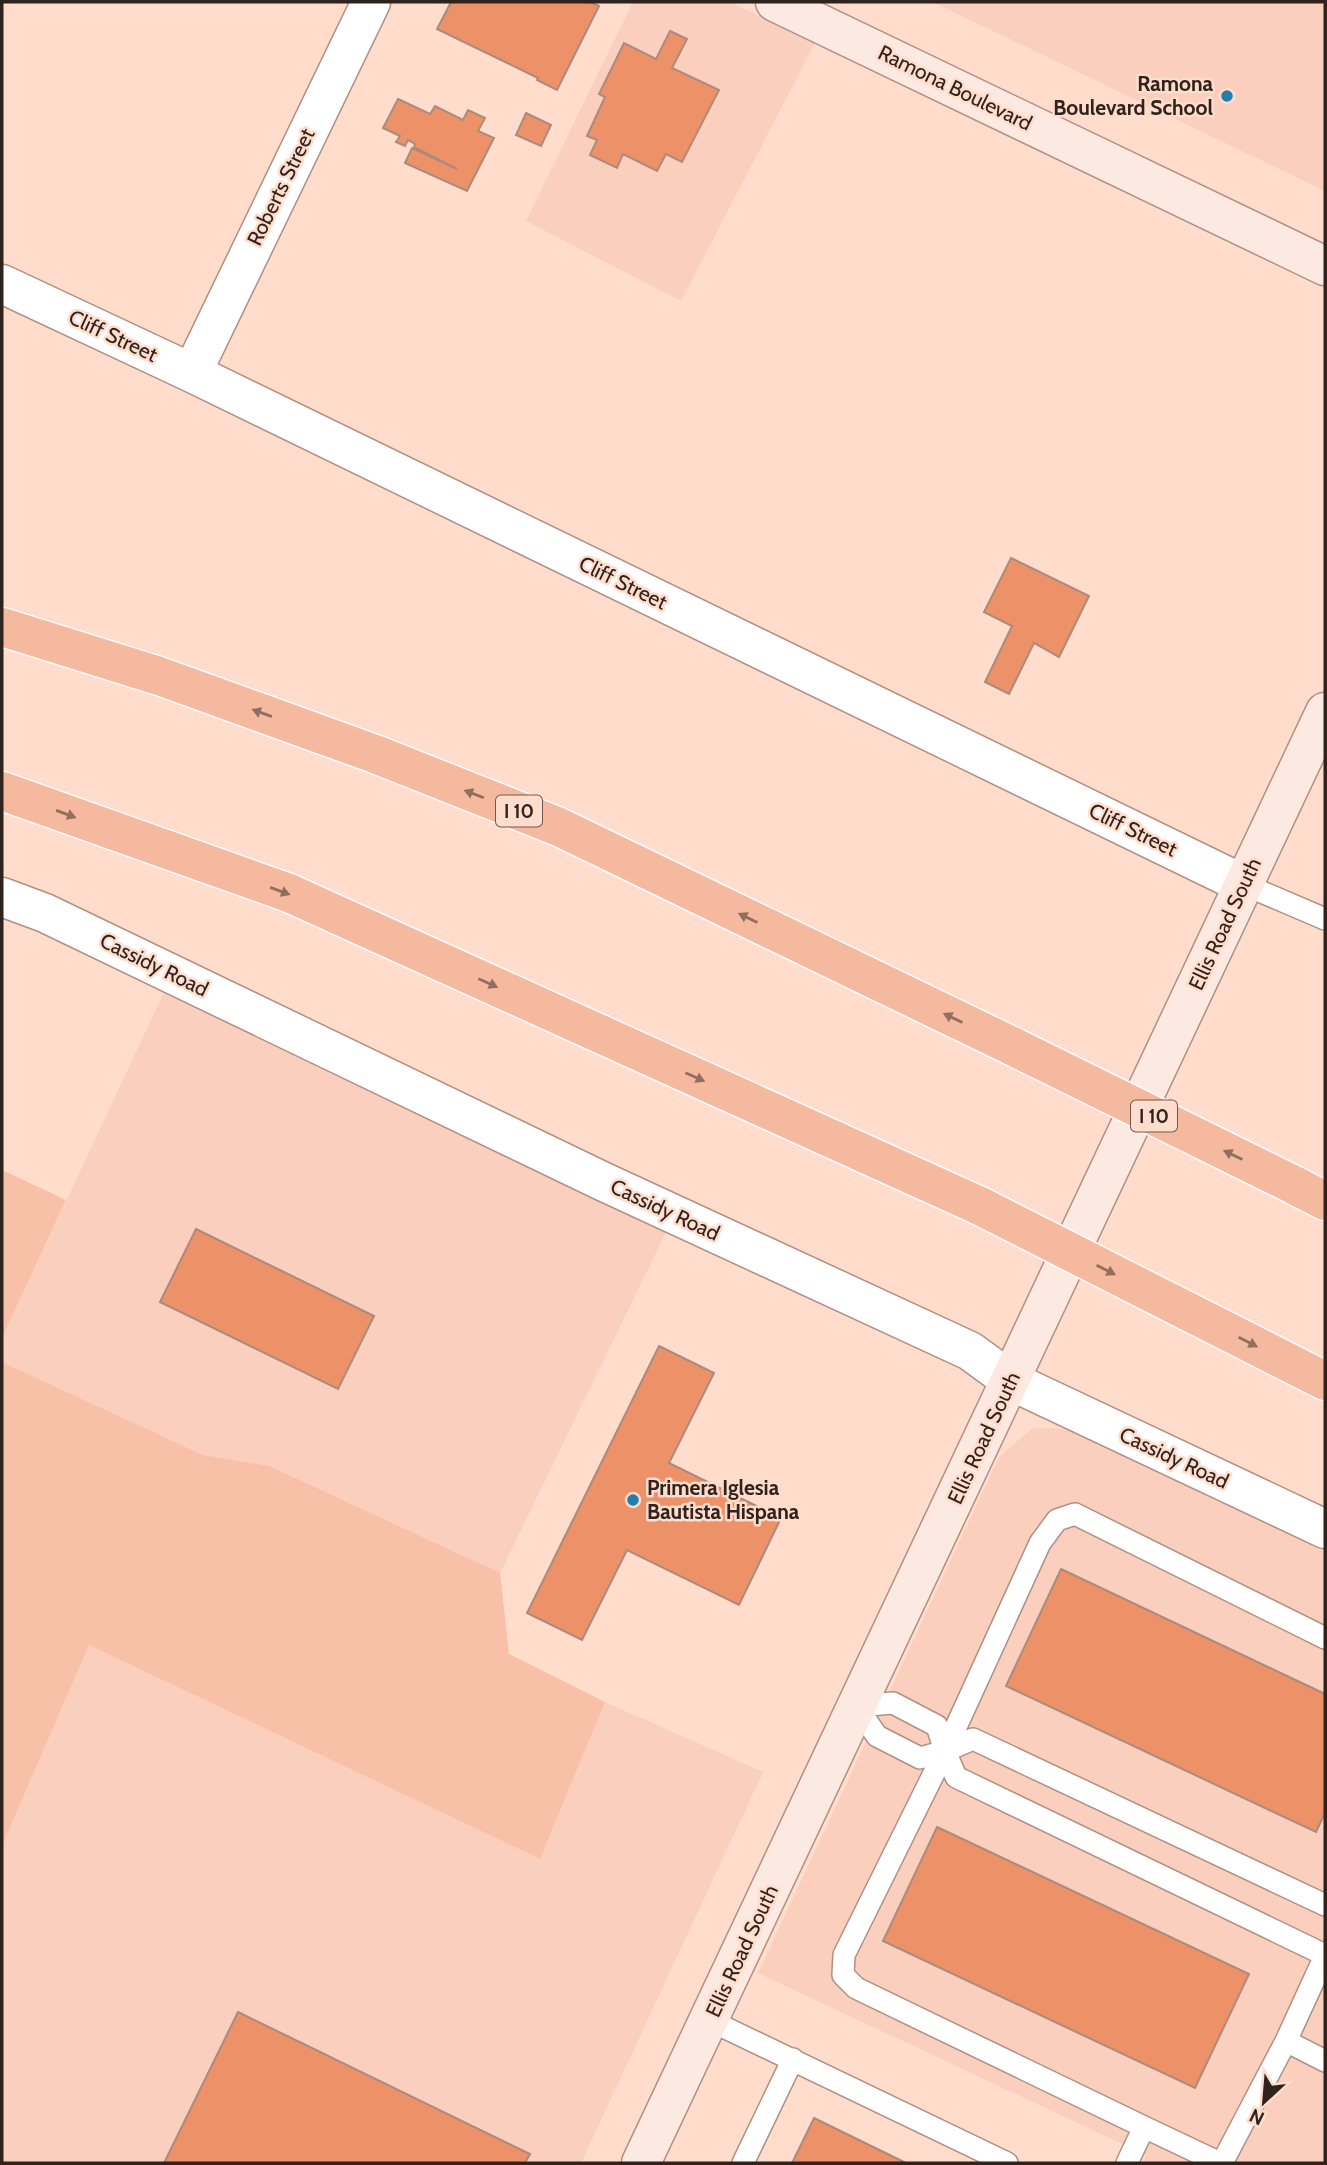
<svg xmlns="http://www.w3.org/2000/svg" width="1327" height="2165" viewBox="0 0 1327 2165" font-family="Cabin,sans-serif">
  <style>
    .built { fill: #facfbd }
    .green { fill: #f8c0a7 }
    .building { fill: #ec9168; stroke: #ac8b7d; stroke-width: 2 }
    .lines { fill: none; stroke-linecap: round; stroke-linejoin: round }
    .lane-casing { stroke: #b19082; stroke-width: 24 }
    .street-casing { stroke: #b19082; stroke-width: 41 }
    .secondary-casing { stroke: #b19082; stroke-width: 41 }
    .highway-casing { stroke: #fff; stroke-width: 41 }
    .lane { stroke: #fff; stroke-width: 21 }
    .street { stroke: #fff; stroke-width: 38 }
    .secondary { stroke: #fceae2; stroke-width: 38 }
    .highway { stroke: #f4b99f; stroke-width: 38 }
    .highway-bridge-casing { stroke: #fff; stroke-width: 41; stroke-linecap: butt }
    .highway-bridge { stroke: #f4b99f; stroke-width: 38 }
    .oneway { fill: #926e5e }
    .poi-dot { fill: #237eac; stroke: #ffdccc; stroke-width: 2.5 }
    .labels { text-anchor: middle; stroke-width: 5; stroke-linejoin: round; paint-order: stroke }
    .shield { fill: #ffdccc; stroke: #6d5a52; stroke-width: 2 }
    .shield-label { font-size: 19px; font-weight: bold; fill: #2f231d }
    .poi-label { font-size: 21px; font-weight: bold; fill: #2f231d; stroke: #ffdccc; text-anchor: end }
    .street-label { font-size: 21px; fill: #2f231d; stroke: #ffdccc }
  </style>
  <rect width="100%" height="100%" fill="#ffdccc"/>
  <path class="built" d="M633,2H730L815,43L681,301L526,221Z
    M933,2H1325V191Z
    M166,988L668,1228L500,1573L271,1466L203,1455L2,1362V1338Z
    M1033,1428L1069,1429L1325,1550V2163H1143L1146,2155L758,1973L999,1457Z
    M89,1645L540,1859L605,1702L763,1772L581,2163H2V1846Z"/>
  <path class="green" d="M2,1170L66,1200L2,1338Z
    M2,1362L203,1455L270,1466L500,1573L509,1654L605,1702L540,1859L89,1645L2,1846Z"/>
  <path class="building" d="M451,2H590L599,6L557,90L537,80L538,78L437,29Z
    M670,31L687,39L672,68L719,90L682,162L666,154L657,171L623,154L617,168L590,155L597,140L587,136L605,97L599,94L624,43L656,59Z
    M398,99L430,114L435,106L463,120L468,110L485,118L478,131L494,138L467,191L405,163L412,148L457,169L414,147L415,144L408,140L405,146L396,142L400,136L383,128Z
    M526,113L551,125L541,146L516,135Z
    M1011,558L1089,596L1059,657L1034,643L1009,694L985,682L1012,626L984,612Z
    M196,1229L374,1316L338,1389L160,1302Z
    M659,1346L714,1373L669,1463L781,1518L739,1605L627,1550L582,1640L527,1613Z
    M1061,1569L1325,1694V1813L1316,1832L1006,1686Z
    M937,1827L1249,1974L1195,2088L883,1941Z
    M238,2012L530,2154L525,2163H164Z
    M814,2118L906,2163H792Z"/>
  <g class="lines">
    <defs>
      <path id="lane" d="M1243,884L1325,919
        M893,1703L937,1726L945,1751L920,1758L877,1736L856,1706Z
        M945,1751L956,1777L1325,1955
        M945,1751L973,1739L1325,1905
        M1325,1956L1286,2041L1325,2061
        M709,2020L1007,2163
        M1144,2127L1220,2163
        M743,2163L793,2059
        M1127,2163L1144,2127L856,1988L843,1975L844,1955L945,1751L1040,1543L1057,1520L1075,1514L1325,1638
        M1222,2163L1286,2041"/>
      <path id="street" d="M2,284L192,373L1243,884
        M192,373L371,2
        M2,897L45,913L602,1181L970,1351L1011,1381L1325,1529"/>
      <path id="secondary" d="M775,2L1325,266
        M641,2163L1325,712"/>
      <path id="highway" d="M2,627L159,676L375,754L559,827L1014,1047
        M2,791L289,893L980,1206
        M1294,1185L1325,1201
        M1187,1311L1325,1381"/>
    </defs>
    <use href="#lane" class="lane-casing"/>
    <use href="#street" class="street-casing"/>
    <use href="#secondary" class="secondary-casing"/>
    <use href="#highway" class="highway-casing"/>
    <use href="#lane" class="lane"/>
    <use href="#street" class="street"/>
    <use href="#secondary" class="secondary"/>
    <use href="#highway" class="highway"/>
    <defs>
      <path id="highway-bridge" d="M1014,1047L1294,1185
        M980,1206L1187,1311"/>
    </defs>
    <use href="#highway-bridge" class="highway-bridge-casing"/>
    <use href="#highway-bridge" class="highway-bridge"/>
  </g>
  <defs><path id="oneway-solid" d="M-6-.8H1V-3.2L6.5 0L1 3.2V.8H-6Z" transform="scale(1.75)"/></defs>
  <g class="oneway">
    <use href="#oneway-solid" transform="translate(262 713) rotate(-160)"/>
    <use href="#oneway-solid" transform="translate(474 794) rotate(-159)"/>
    <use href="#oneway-solid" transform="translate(66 814) rotate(20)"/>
    <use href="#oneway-solid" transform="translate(280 891) rotate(20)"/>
    <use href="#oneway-solid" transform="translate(748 918) rotate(-154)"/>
    <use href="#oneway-solid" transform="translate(488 983) rotate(24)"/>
    <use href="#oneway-solid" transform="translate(953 1018) rotate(-154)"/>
    <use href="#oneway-solid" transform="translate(695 1077) rotate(24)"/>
    <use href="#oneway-solid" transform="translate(1233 1155) rotate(-154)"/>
    <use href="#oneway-solid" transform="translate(1106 1270) rotate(27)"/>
    <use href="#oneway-solid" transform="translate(1248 1342) rotate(27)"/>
  </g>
  <g class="poi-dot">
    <circle cx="1227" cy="96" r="7"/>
    <circle cx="633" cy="1500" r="7"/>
  </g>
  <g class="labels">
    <g class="shield">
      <rect x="496" y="795.5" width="46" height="31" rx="5"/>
      <rect x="1131" y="1100.5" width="46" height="31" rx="5"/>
    </g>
    <g class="shield-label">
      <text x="519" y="818">I 10</text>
      <text x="1154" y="1123">I 10</text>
    </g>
    <g class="poi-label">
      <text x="1213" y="91">Ramona<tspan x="1213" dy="24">Boulevard School</tspan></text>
      <text x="647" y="1495" text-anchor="start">Primera Iglesia<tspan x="647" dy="24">Bautista Hispana</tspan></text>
    </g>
    <g class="street-label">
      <text transform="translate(955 88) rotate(26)" y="7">Ramona Boulevard</text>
      <text transform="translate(281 187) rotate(-64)" y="7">Roberts Street</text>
      <text transform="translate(113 336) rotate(25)" y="7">Cliff Street</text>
      <text transform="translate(623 583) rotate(26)" y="7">Cliff Street</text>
      <text transform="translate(1133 830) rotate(26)" y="7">Cliff Street</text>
      <text transform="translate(1225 924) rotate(-65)" y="7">Ellis Road South</text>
      <text transform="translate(154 965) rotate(26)" y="7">Cassidy Road</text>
      <text transform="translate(665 1210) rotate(25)" y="7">Cassidy Road</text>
      <text transform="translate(984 1438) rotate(-65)" y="7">Ellis Road South</text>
      <text transform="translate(1174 1458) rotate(25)" y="7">Cassidy Road</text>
      <text transform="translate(742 1951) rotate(-65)" y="7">Ellis Road South</text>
    </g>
  </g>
  <rect width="1327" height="2165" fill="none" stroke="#2f231d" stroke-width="7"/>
  <g transform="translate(1264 2102) rotate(206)" stroke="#ffdccc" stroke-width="5" paint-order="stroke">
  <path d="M0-5L12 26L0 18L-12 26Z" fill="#2f231d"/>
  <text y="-10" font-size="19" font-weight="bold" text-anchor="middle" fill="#2f231d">N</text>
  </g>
</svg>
